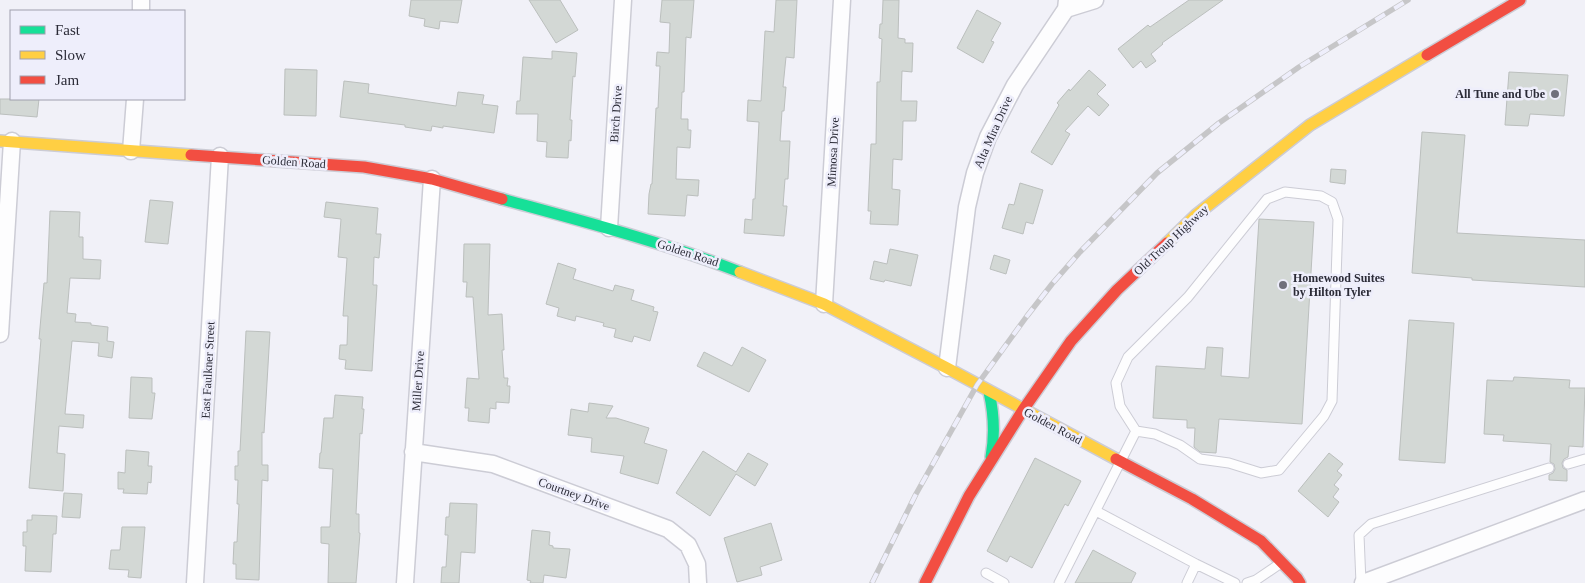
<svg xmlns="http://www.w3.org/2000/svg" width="1585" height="583" viewBox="0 0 1585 583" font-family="Georgia,serif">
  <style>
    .building { fill: #d3d8d5; stroke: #bbbfbd }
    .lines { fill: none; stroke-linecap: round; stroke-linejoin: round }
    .lane-casing { stroke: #ccccd5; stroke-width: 11 }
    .street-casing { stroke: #ccccd5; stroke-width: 19 }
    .fast-casing { stroke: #ccccd5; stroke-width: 14 }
    .slow-casing { stroke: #ccccd5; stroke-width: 14 }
    .jam-casing { stroke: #ccccd5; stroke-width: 14 }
    .lane { stroke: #fdfdfe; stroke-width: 9 }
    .street { stroke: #fdfdfe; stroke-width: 16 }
    .fast { stroke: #16e098; stroke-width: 11 }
    .slow { stroke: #ffcf43; stroke-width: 11 }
    .jam { stroke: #f24e42; stroke-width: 11 }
    .rail-casing { stroke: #c6c6c8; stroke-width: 5.5 }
    .rail { stroke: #eeeefb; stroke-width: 4; stroke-dasharray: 11; stroke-linecap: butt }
    .poi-dot { fill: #70707b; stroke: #eeeefb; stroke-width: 2 }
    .labels { text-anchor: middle; stroke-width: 5; stroke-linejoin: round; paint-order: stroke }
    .poi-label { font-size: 12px; font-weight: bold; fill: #2b2b37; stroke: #eeeefb; text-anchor: end }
    .street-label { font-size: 12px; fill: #2b2b37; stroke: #eeeefb }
  </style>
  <rect width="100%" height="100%" fill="#f1f1f8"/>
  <path class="building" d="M411,0H462L458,23L440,21L439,29L424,26L425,19L409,16Z
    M529,0H560L578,30L556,43Z
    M662,0H694L691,38L686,37L684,92H682L681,119H688V130H691L690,148L677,147L676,179L699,180L698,196L687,195L685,216L648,214L649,194L651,184H652L656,108H658L660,66H656L657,52L669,53L670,23L660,22Z
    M776,0H797L794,58L786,57L783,87H786L784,111H782L780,141H790L788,179H785L783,206H787L784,236L744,233L745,219L752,220L753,199H755L759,122L747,121L748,100L761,101L765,31L774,32Z
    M883,0H899L898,38L905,39V43H913L912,72L902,71L901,101H917L916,121H903L902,160L893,159L892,189L900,190L898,225L870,224L871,211H868L871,144H876L877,82H880L882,39L879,38L880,24H882Z
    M1189,0H1223L1162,43L1163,44L1151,54L1156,61L1146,68L1141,61L1133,68L1118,49L1148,25L1150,27Z
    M977,10L1001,23L991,41L994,42L983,63L957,48Z
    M552,51L577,53L575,77L573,76L570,120H572L571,141L569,140L568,158L546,157L547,142L537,141L538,114H516L517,101H520L523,57L552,59Z
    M285,69L317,70L316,116L284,115Z
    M1089,70L1106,85L1097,94L1109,105L1099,116L1088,106L1065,131L1070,134L1052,165L1031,152L1059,105L1057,103L1069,89L1070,91Z
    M1509,72L1568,75L1564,116L1530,114L1528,126L1505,125Z
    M344,81L369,84L368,93L456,106L458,92L484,95L482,104L498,106L494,133L443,126V128L432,126L431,131L405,127V125L340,117Z
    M0,99H39L37,117L0,114Z
    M1422,132L1465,135L1457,233L1585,240V287L1472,280V278L1412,273Z
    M1331,169L1346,170L1345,184L1330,182Z
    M1020,183L1043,190L1033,224L1026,222L1023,234L1002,228L1009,204L1014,205Z
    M150,200L173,202L168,244L145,242Z
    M326,202L378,208L376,234H381L379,258L374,257L373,285H377L372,371L345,369L346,360L339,359L340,345H347L348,316H343L347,258L338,257L341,219L324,217Z
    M50,211L80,212L79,237H83V259L101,260L100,279L70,278L67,313L76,314L75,322L91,323V325L108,327L107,341L114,342L112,358L98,356L99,343L72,341L65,414L84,415L83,428L59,426L57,453L65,454L63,491L29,488L41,339H39L44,283H47Z
    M1259,219L1314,222L1302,424L1219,419L1216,453L1200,452L1194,447L1195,428H1187V420L1153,418L1156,366L1205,369L1207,347L1223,348L1221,376L1249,378Z
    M464,244H490L488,315L502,314L504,350H502L504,378H508L507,386H510L509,403L496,402V409L490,408L489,423L468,421L469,408H465L467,378L479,379L473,297H466L467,282H463Z
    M890,249L918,255L911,286L885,280L884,282L870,279L874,261L887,264Z
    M994,255L1010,260L1006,274L990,269Z
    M558,263L576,269L573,279L613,291L615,285L634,290L631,300L654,307L653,311L658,312L650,341L634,336L632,342L614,337L616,329L603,326L604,323L576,316L575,321L557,316L559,308L546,304Z
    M1409,320L1454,323L1445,463L1399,460Z
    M246,331L270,332L264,433L262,432V465H268V481L262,480L259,580L236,579V564H233L234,542H237L239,504H237L238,480H235V466H238V451H240Z
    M742,347L766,360L749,392L697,366L704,352L732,366Z
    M131,377L152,378V393H155L152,419L129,418Z
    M1514,377L1570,380L1569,388H1585L1583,447L1569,446L1568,457L1564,459L1562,463L1563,468L1567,470V481L1549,480V475L1553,473L1555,469L1554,464L1550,462L1551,444L1503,441L1504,435L1484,434L1487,380L1513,381Z
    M335,395L363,397L362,409H364L362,434L360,433L356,514H359V533H360L356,583H328L329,544L321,543V527H330L333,469L319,468L320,453H321L324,418H333Z
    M589,403L613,406L606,418H616L649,428L644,443L667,450L658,484L620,473L624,456L591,452L592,438L568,435L571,409L588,412Z
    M126,450L149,452L148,466H152L151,483L148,482L147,494L123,493L124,489H118V472L125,473Z
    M703,451L736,472L748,453L768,464L755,486L736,474L710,516L676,493Z
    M1329,453L1343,464L1337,471L1342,475L1334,485L1339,489L1333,497L1339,502L1328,517L1298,491Z
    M1035,458L1081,481L1068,506L1065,504L1032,568L1010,556L1007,562L987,551Z
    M64,493L82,494L80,518L62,517Z
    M450,503L477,504L475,553L461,552L459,583H441L442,567H446L448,535H445L446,517H449Z
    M32,515L57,516L56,534H53L51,572L25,571L26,546H23V532H27V520H32Z
    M771,523L782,560L760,567L762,575L737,582L724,538Z
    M122,527H145L141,578L128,577L129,570L109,569L111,550H120Z
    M532,530L550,532L549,545L553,546V548L570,549L566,578L544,575L543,583H530L531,581L527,580Z
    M1093,550L1136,573L1131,583H1075Z"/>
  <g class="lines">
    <defs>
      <path id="lane" d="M1285,192L1321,196L1332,202L1338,219L1332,401L1324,416L1279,470L1261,473L1229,463L1200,459L1180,445L1155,434L1136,431L1120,406L1116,383L1128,357L1188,297L1267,199Z
        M1568,464L1585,459
        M1096,511L1196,564L1235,583
        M986,573L1004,583
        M1059,583L1136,431
        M1187,583L1196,564
        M1247,583L1256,580L1281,563
        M1361,583L1359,535L1371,524L1549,468"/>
      <path id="street" d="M1066,9L1095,0
        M141,11V0
        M131,151L135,99
        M609,228L623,0
        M824,304L842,0
        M0,334L12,141
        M947,368L967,207L975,173L988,137L1015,85L1066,9L1067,0
        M413,452L493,464L668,529L688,545L697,564L698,583
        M195,583L220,156
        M405,583L432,179
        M1363,583L1585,500"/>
      <path id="fast" d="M502,199C582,221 663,242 740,272
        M989,392C994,414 995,435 991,457"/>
      <path id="slow" d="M0,141L191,155
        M1167,243L1196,215L1310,125L1427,55
        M740,272L824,304L947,368L1116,459"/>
      <path id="jam" d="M1427,55L1520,0
        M191,155L364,167L432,179L502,199
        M1116,459L1192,499L1261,541L1297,578L1300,583
        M925,583L969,496L1023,410L1071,341L1117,290L1167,243"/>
    </defs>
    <use href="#lane" class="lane-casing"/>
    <use href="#street" class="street-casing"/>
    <use href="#fast" class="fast-casing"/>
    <use href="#slow" class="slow-casing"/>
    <use href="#jam" class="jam-casing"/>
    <use href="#lane" class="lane"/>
    <use href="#street" class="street"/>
    <use href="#fast" class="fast"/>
    <use href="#slow" class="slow"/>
    <use href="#jam" class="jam"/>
    <defs>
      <path id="rail" d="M872,583L916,494L977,385L1027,316L1052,284L1080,252L1157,173L1219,123L1299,67L1408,0"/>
    </defs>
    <use href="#rail" class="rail-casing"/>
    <use href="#rail" class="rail"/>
  </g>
  <g class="poi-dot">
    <circle cx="1555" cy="94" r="5"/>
    <circle cx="1283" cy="285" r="5"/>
  </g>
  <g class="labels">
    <g class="poi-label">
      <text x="1545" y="98">All Tune and Ube</text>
      <text x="1293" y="282" text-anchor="start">Homewood Suites<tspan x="1293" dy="14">by Hilton Tyler</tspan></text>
    </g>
    <g class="street-label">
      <text transform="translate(616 114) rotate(-86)" y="4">Birch Drive</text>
      <text transform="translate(993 132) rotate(-66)" y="4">Alta Mira Drive</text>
      <text transform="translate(833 152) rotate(-87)" y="4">Mimosa Drive</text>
      <text transform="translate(294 162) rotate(4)" y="4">Golden Road</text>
      <text transform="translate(1171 240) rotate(-43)" y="4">Old Troup Highway</text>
      <text transform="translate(688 253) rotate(18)" y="4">Golden Road</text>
      <text transform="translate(208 370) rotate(-87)" y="4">East Faulkner Street</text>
      <text transform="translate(418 381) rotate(-86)" y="4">Miller Drive</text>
      <text transform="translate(1053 426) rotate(28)" y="4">Golden Road</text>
      <text transform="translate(574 494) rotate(20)" y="4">Courtney Drive</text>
    </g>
  </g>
  <rect x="10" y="10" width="175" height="90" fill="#eeeefb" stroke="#a0a0ad"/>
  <rect x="20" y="26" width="25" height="8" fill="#16e098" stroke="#a0a0ad"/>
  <text x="55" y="35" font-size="15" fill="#2b2b37">Fast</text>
  <rect x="20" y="51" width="25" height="8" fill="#ffcf43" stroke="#a0a0ad"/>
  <text x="55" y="60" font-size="15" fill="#2b2b37">Slow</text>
  <rect x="20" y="76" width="25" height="8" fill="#f24e42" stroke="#a0a0ad"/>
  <text x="55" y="85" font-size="15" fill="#2b2b37">Jam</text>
</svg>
